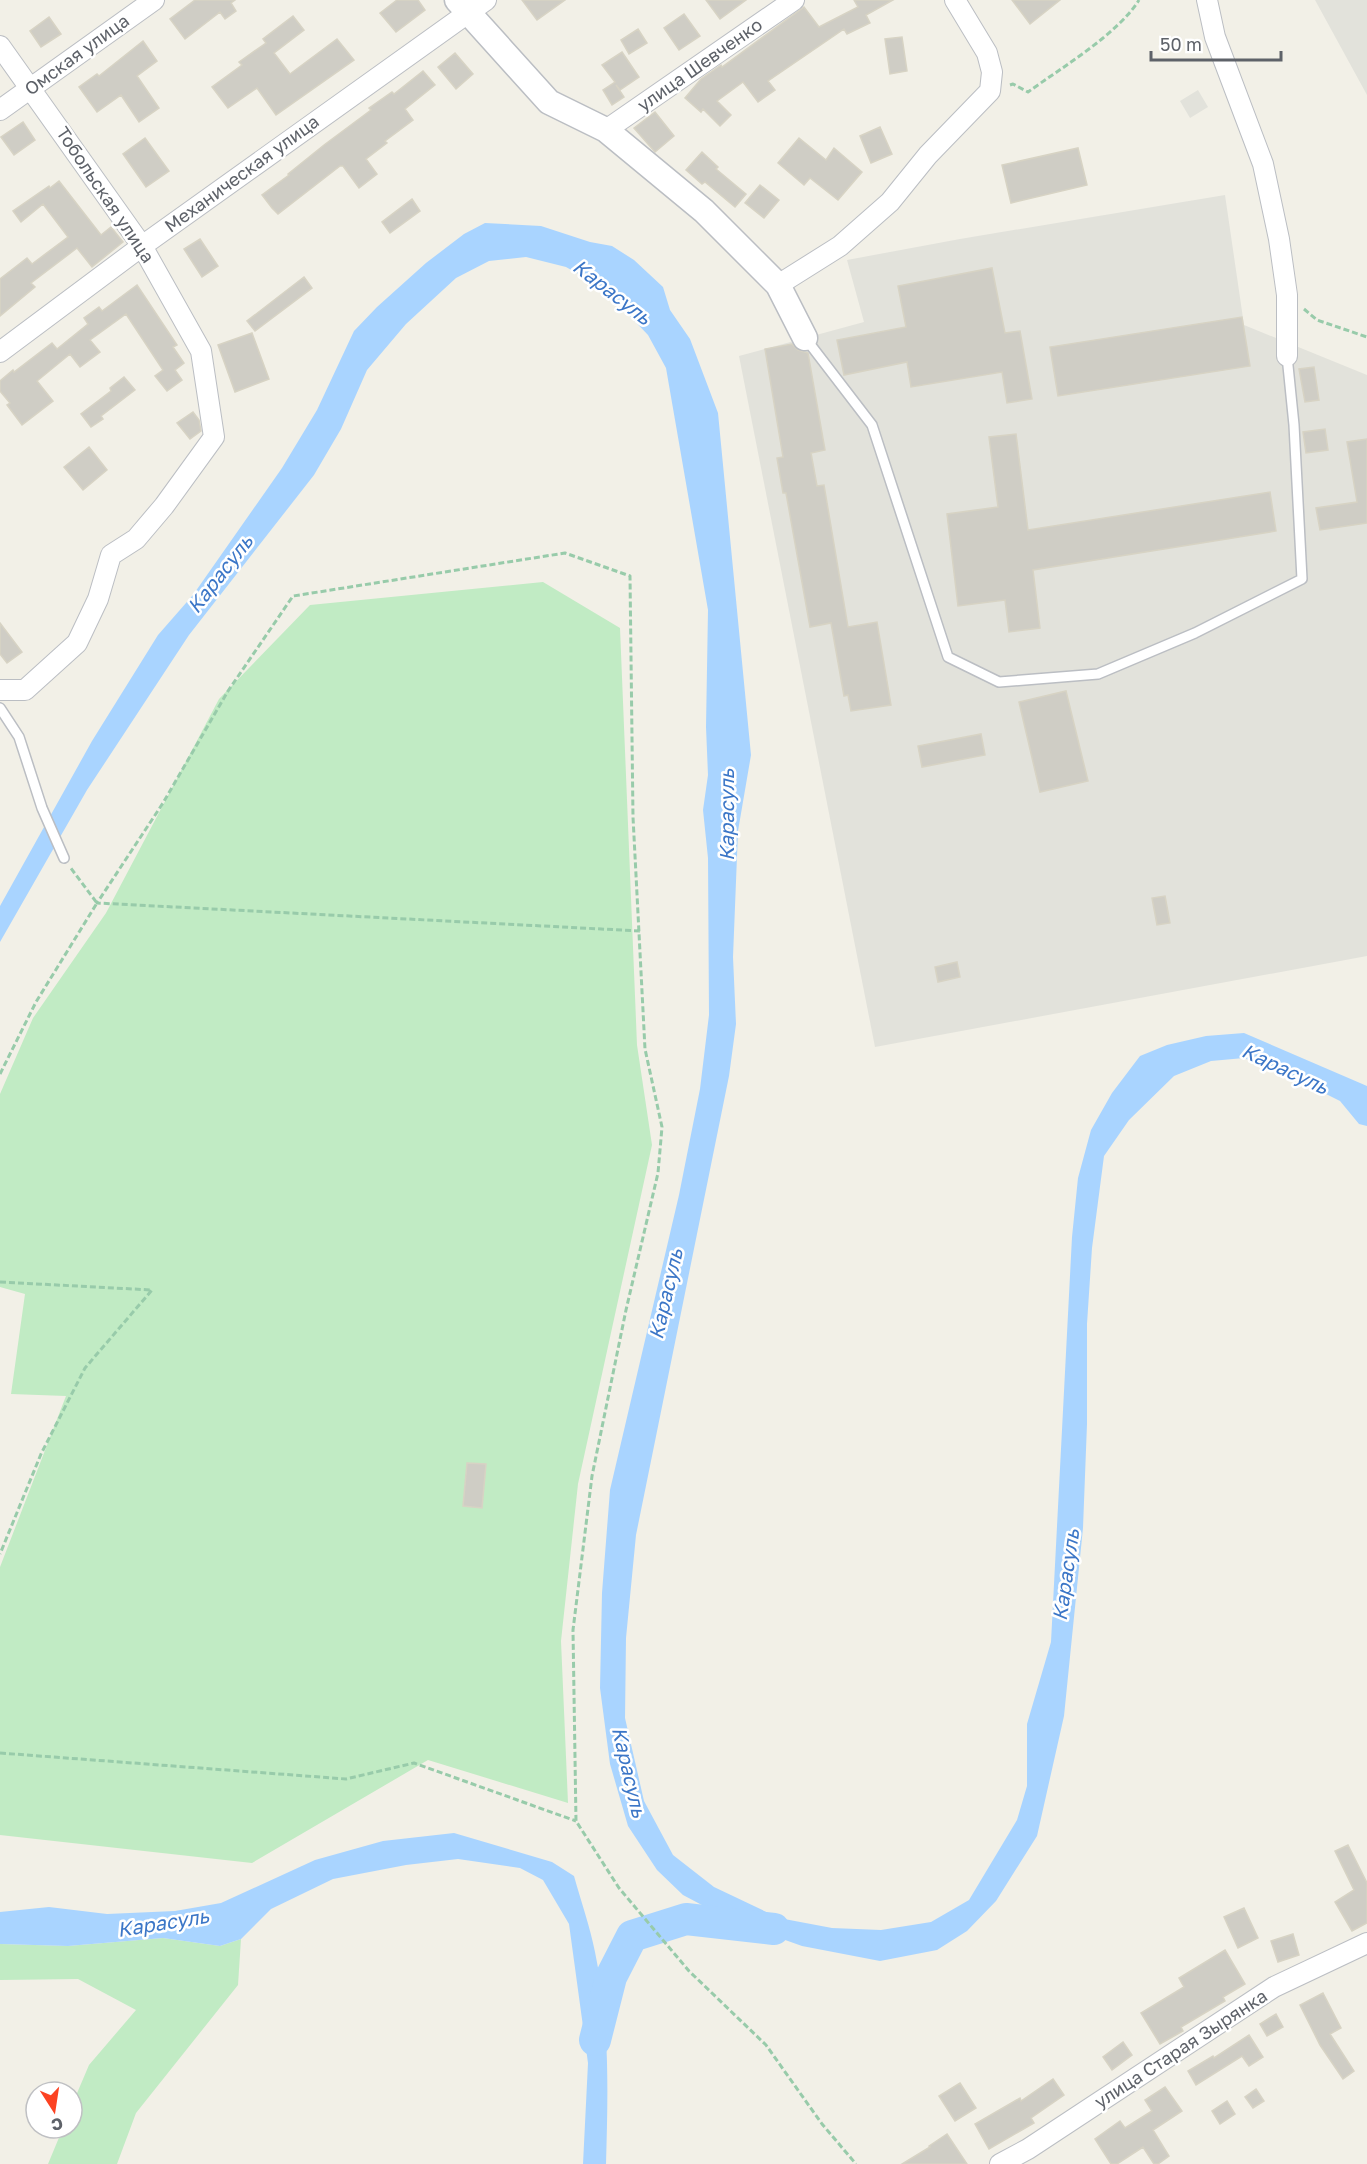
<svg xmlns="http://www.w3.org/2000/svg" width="1367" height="2164" viewBox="0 0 1367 2164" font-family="'Golos Text',sans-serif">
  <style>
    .industrial { fill: #e2e2db }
    .green { fill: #c1ebc4 }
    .water { fill: #a9d4ff }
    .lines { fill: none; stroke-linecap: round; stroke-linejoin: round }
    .river { stroke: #a9d4ff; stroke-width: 32 }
    .building { fill: #cfcdc5; stroke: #d7d3c4; stroke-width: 1.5 }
    .service-casing { stroke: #bbbec3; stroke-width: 12 }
    .minor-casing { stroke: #bbbec3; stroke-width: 22 }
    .tertiary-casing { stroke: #bbbec3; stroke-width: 27 }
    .path { stroke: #98cbaa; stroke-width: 3; stroke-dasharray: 6 3; stroke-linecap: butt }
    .service { stroke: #fff; stroke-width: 9 }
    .minor { stroke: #fff; stroke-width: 20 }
    .tertiary { stroke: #fff; stroke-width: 24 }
    .labels { text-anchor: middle; stroke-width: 5; stroke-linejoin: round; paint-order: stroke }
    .street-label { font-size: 18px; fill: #5e6269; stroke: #fff }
    .water-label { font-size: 20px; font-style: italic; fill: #3b76c7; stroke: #fff }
  </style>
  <rect width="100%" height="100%" fill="#f2f0e7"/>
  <path class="industrial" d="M1315,0H1367V95Z
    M1198,90L1208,107L1190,118L1180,101Z
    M1225,195L1244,325L1367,375V956L875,1047L739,356L864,322L847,260L960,239Z"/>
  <path class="green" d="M543,582L620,628L637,1045L652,1145L578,1484L561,1641L568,1803L428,1760L252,1863L0,1835V1567L66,1396L11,1394L25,1294L0,1287V1094L33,1018L106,913L219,699L310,605Z
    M163,1938L220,1946L241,1939L238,1985L136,2113L117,2164H48L63,2128H72V2105L89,2065L136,2010L78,1979L0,1980V1944L68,1946Z"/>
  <path class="water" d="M485,223L541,226L590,242L612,246L634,260L663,287L670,310L690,339L718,413L751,755L738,831L733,957L736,1024L729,1076L636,1535L626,1638L625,1718L644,1801L673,1855L714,1887L779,1918L832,1928L881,1930L931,1922L969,1900L1017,1820L1027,1786V1724L1051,1642L1072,1237L1078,1178L1091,1130L1112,1093L1140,1056L1167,1045L1206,1036L1244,1033L1367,1086V1126L1359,1124L1340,1101L1292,1077L1244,1058L1211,1061L1174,1076L1129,1120L1104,1156L1092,1248L1087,1324V1424L1083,1528L1064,1716L1037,1836L996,1901L967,1931L937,1950L880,1961L802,1946L732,1921L683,1895L657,1870L628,1826L610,1764L600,1688L602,1593L610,1490L679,1195L700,1089L709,1015L708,858L703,810L708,775L706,727L708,610L666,368L648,335L603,288L566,267L526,257L489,261L456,278L406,324L367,370L341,429L314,475L189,635L87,790L0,942V906L92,741L158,635L193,595L282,468L317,410L354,331L377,307L426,263L464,234Z
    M454,1833L552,1862L574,1876C581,1901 590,1927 595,1952C610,2022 608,2093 606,2164H583L588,2063L569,1924L543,1880L520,1868L458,1859L406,1865L333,1879L271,1909L241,1939L220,1946L163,1938L68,1946L0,1944V1912L49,1907L107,1914L175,1911L221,1903L315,1860L383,1841Z"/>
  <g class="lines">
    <path class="river" d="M595,2040L611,1977L632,1936L686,1919L774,1929"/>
  </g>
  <path class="building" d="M195,0H235L231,3L236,11L225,19L220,12L185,39L170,19Z
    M397,0H418L425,10L396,32L380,13Z
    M522,0H565L537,20Z
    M706,0H746L720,19Z
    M854,0H893L866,15L870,23L847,34L844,29L768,81L775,90L758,102L743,82L717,101L731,115L720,126L703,109L701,112L685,98L701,79L721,65L722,67L804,7L819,27L858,7Z
    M1012,0H1060L1030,24Z
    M684,14L700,36L679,50L664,28Z
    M293,16L304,30L274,53L290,74L337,39L354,60L276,115L257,88L228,108L212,87L242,65L239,62L266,43L263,39Z
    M49,17L61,34L41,47L30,31Z
    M638,29L647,43L629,54L621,40Z
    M902,37L907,71L890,74L885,39Z
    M143,41L157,61L137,76L159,108L139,122L121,95L97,112L79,87L97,74L99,76Z
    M622,52L639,77L620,90L616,85L624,97L612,105L603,90L615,82L602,65Z
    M455,53L473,74L456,89L438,67Z
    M423,71L435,85L405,109L413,120L385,141L387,143L366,159L377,174L359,188L343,166H340L278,214L272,208L262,195L289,175L288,174L324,145L371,110L369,108L392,92L394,94Z
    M655,112L674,136L655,152L634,128Z
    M23,122L35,140L14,155L1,137Z
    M880,127L892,154L871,163L860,136Z
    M145,138L169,171L146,187L123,154Z
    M799,138L826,160L834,148L862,172L838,200L810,178L804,185L778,163Z
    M1078,148L1087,185L1011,203L1002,165Z
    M702,152L718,167L716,169L746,194L735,207L705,182L702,184L686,170Z
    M59,181L101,235L111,227L123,242L92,267L77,248L31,283L35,287L0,316V279L27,258L32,264L68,237L43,204L21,222L13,211L49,186L50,188Z
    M760,185L779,200L764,218L745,203Z
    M412,199L420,211L390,233L382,222Z
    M200,239L218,266L202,277L184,249Z
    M992,268L1005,333L1020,331L1032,399L1007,403L1002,372L911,387L907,362L844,375L837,340L906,327L898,286Z
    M304,277L312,288L255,331L247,321Z
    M137,285L177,345L173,347L184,363L175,370L182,380L167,391L155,376L163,370L126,314L90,340L100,352L80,367L70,354L37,381L53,401L22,425L7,405L10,403L0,391V381L13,370L14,372L52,343L57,349L88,324L84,318L99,307L102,311Z
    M1242,317L1250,366L1058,396L1050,347Z
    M252,333L269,379L235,392L218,345Z
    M792,344L798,350L808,353L825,450L811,453L817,486L824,485L848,627L877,622L891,705L851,711L848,695L844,696L831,623L810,627L786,493H783L777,458L783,457L765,349Z
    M1314,367L1319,400L1305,402L1299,369Z
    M124,377L135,390L101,416L103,419L91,427L81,414L111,391L110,388Z
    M193,412L199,420L201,431L190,439L177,423Z
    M1325,429L1328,450L1306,453L1303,432Z
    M1016,434L1028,530L1270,492L1276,531L1033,570L1040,628L1009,632L1005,600L958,606L947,514L998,507L989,437Z
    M1367,439V523L1320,530L1316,508L1357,502L1347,442Z
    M89,447L107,470L83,490L64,467Z
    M0,623L22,652L7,663L0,654Z
    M1066,691L1088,781L1040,792L1019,702Z
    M981,734L985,755L922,767L918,746Z
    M1165,896L1170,923L1157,925L1152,898Z
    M957,962L960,977L938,982L935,967Z
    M467,1463L486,1464L482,1508L463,1506Z
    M1348,1845L1367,1883V1923L1352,1931L1335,1902L1354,1890L1335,1851Z
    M1244,1908L1258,1938L1238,1948L1224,1917Z
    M1293,1934L1299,1955L1278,1962L1271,1941Z
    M1225,1950L1245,1984L1223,1997L1225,2001L1181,2027L1183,2031L1160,2044L1141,2013L1184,1987L1179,1978Z
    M1323,1993L1341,2028L1330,2034L1354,2071L1343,2079L1320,2045L1300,2005Z
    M1276,2014L1283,2027L1267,2036L1260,2024Z
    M1249,2035L1263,2057L1249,2066L1242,2056L1196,2085L1188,2071L1213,2056L1214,2058Z
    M1123,2042L1132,2055L1112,2070L1103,2057Z
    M1053,2079L1064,2095L1031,2118L1034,2123L989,2149L975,2124L1020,2098L1021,2101Z
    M960,2083L976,2108L955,2121L939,2096Z
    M1165,2087L1182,2111L1153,2130L1169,2156L1158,2164H1154L1143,2147L1117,2164H1111L1095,2139L1120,2121L1125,2128L1152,2111L1145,2100Z
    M1256,2089L1264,2101L1253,2108L1245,2097Z
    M1227,2101L1235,2114L1220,2124L1212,2111Z
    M947,2134L967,2164H902L930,2147L929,2146Z"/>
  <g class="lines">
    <defs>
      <path id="service" d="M806,339L872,425L948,657L999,682L1098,674L1195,633L1302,579L1294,425L1287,356
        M0,708L19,737L42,808L64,858"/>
      <path id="minor" d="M1207,0L1215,37L1263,164L1279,239L1287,295V356
        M0,46L142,246L201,351L214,437L164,506L136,539L111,555L98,599L77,643L25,690H0
        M0,110L154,0
        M606,130L794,0
        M778,285L840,246L890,202L928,155L990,91L992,72L987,53L955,0
        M0,352L142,246L486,0
        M1000,2164L1028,2149L1274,1987L1367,1943"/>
      <path id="tertiary" d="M457,0L549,102L606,130L704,211L778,285L805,338"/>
    </defs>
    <use href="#service" class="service-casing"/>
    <use href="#minor" class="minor-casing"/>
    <use href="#tertiary" class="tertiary-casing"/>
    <path class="path" d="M1010,85L1013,84L1028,92C1061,68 1118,34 1139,0
      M1304,309L1317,320L1367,337
      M640,931L97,903L163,803L228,691L293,596L565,553L630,576L633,817L645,1049L662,1127L658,1173L626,1310L592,1476L573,1630L576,1821L619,1888L689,1971L766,2045L822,2124L856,2164
      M0,1074L36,1002L97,903L70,867
      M0,1282L152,1290L85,1368L41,1454L0,1554
      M0,1753L346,1779L414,1763L576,1821"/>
    <use href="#service" class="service"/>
    <use href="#minor" class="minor"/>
    <use href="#tertiary" class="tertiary"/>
  </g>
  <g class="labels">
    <g class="street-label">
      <text transform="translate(77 55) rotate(-36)" y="6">Омская улица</text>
      <text transform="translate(700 65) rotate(-35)" y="6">улица Шевченко</text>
      <text transform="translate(242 174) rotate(-36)" y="6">Механическая улица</text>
      <text transform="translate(105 195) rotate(56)" y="6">Тобольская улица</text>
      <text transform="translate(1181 2049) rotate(-33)" y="6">улица Старая Зырянка</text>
    </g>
    <g class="water-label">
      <text transform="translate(612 292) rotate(38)" y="7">Карасуль</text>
      <text transform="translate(220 574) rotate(-52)" y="7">Карасуль</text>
      <text transform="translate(727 815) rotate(-90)" y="7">Карасуль</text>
      <text transform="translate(1285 1069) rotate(25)" y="7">Карасуль</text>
      <text transform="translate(666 1294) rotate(-77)" y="7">Карасуль</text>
      <text transform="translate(1066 1575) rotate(-82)" y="7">Карасуль</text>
      <text transform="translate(629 1772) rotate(77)" y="7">Карасуль</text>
      <text transform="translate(163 1923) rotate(-9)" y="7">Карасуль</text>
    </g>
  </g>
  <g transform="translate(54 2110) rotate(168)"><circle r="28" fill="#ffffff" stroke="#bfc0c3" stroke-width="1.5"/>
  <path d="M0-4.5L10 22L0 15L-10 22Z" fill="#fc4222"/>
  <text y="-9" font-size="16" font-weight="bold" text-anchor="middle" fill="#5e6269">С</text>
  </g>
  <path d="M1151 51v9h130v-9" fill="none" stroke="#5e6269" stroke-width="3"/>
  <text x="1160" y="51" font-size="18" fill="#5e6269" stroke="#ffffff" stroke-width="4.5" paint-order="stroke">50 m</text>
</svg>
